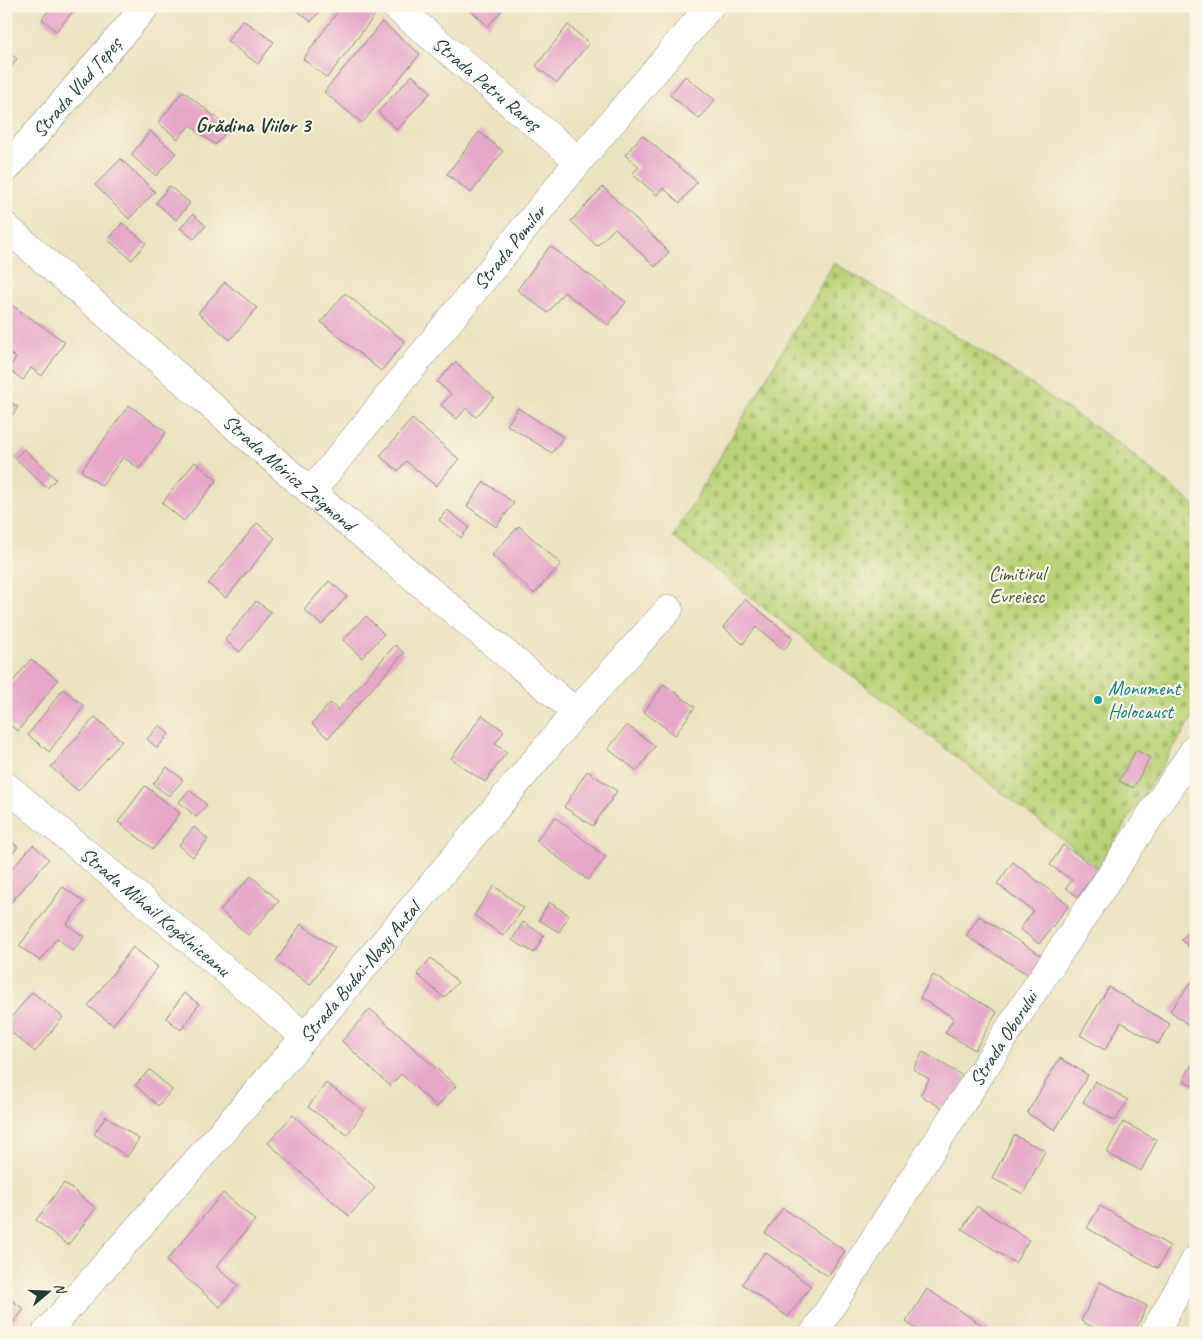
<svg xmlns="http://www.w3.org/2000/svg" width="1202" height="1339" viewBox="0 0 1202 1339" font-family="Caveat,sans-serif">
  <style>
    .cemetery { fill: url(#cemetery-stones); stroke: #6d8856 }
    .building { fill: #e6a7c9 }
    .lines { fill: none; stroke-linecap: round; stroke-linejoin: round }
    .minor-casing { stroke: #85907a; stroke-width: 29 }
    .minor { stroke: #fff; stroke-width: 28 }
    .culture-dot { fill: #0f9aa8; stroke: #fcf5e5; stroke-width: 2 }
    .labels { text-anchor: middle; stroke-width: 4.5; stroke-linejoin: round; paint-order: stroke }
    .street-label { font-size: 20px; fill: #1f3d34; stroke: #fcf5e5 }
    .park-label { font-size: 20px; fill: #3e5b42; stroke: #fcf5e5 }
    .culture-label { font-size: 20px; fill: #0d838f; stroke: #fcf5e5; text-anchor: start }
    .neighbourhood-label { font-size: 21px; font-weight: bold; fill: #1f3d34; stroke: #fcf5e5 }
  </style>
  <defs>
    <pattern id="cemetery-stones" width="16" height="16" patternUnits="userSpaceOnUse" patternTransform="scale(1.25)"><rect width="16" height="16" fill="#bbd378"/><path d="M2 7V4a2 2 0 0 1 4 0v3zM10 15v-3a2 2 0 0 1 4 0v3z" fill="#a0b668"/></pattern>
  </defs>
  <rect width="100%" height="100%" fill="#fcf5e5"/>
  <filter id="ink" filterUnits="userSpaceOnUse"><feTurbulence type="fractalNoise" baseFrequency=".02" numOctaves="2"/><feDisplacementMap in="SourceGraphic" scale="10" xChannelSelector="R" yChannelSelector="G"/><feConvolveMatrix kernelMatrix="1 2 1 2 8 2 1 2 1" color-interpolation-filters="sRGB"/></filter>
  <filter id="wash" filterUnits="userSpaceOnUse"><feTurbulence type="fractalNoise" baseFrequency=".0096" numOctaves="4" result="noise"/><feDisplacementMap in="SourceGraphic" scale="20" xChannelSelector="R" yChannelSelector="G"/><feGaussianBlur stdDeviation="1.12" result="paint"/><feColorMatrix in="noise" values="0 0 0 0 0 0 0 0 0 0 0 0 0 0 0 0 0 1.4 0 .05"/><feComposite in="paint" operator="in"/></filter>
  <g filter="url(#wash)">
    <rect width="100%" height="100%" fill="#ebe2c0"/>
    <path class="cemetery" d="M834,263L997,361L1122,446L1196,507V712L1098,867L673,537Z"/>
    <g id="blocks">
      <path class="building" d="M52,6H78L56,31L42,19Z
        M292,6H324L311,22Z
        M342,6H363L375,15L327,78L303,59Z
        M469,6H506L488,26L467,7Z
        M243,20L274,42L258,64L227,41Z
        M382,22L420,54L362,123L324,92Z
        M568,25L589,43L557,83L536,66Z
        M6,51L17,59L6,74Z
        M412,75L431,92L397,130L378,112Z
        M685,76L715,100L699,119L670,95Z
        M183,91L229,128L215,145L190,125L178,139L158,123Z
        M150,131L176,153L156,176L131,155Z
        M479,132L503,151L471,193L447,174Z
        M642,135L697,182L680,203L663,188L657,195L632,174L639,167L625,155Z
        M121,159L155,192L129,219L95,185Z
        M169,186L190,203L176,220L156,203Z
        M603,187L669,252L655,267L615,228L597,246L571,221Z
        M193,214L206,226L194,239L180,228Z
        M122,223L146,243L132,260L108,240Z
        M550,246L626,302L608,325L564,292L548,313L517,290Z
        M225,282L257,308L230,340L198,313Z
        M345,293L405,342L381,371L321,322Z
        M6,301L65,342L42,376L31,368L23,380L8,369L16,358L6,351Z
        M455,362L494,397L476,417L466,408L457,419L441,405L451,394L437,382Z
        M6,399L18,407L6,424Z
        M129,405L166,432L139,469L123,457L102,486L81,471Z
        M518,408L563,437L552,453L507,425Z
        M412,419L459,459L436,486L406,461L398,471L380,456Z
        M24,449L56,479L47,488L15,458Z
        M195,462L217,480L184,521L162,503Z
        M484,482L514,503L496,527L467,506Z
        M447,510L469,527L461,538L439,520Z
        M257,523L275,538L226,598L208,584Z
        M519,526L561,564L534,594L492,555Z
        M329,581L347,596L322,625L304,610Z
        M745,599L793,638L784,650L756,627L743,644L723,627Z
        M256,601L271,612L240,652L225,640Z
        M366,616L384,634L362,658L343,640Z
        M395,645L404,653L328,738L312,724L330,703L338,710Z
        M31,659L58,680L18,731L6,722V690Z
        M664,684L695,707L675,735L644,712Z
        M63,689L84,706L49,752L28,735Z
        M482,715L504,731L495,744L507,752L485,782L451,759Z
        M95,717L122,741L78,791L51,767Z
        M160,725L169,734L157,748L147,739Z
        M627,725L655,746L637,771L608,749Z
        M1136,750L1150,758L1133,788L1119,781Z
        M167,767L183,780L169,796L153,784Z
        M587,771L617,791L593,826L564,807Z
        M145,786L180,813L153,849L118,822Z
        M189,790L207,805L196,817L179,802Z
        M555,817L606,857L588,880L536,841Z
        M194,827L208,839L193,857L179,845Z
        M6,836L18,847L6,861Z
        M33,845L49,859L6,908V875Z
        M1063,845L1098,869L1078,897L1066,888L1072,880L1050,865Z
        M1013,862L1069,905L1039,944L1020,929L1033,911L997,884Z
        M251,876L279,901L248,935L220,910Z
        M494,886L524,908L503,936L474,915Z
        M63,887L84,902L67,924L84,937L73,951L57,938L40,961L19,946Z
        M549,902L569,915L559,932L539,920Z
        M979,916L1050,961L1038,981L966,936Z
        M523,922L544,935L534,953L512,940Z
        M1196,922V952L1181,940Z
        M301,924L335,948L310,985L276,961Z
        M133,947L158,967L113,1025L88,1006Z
        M431,958L458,982L444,998L417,974Z
        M933,975L997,1012L975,1050L945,1033L954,1018L920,998Z
        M1192,981L1196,984V1031L1170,1011Z
        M1109,987L1170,1024L1158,1044L1121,1022L1105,1050L1080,1035Z
        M32,992L63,1017L35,1052L6,1028V1024Z
        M184,993L199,1004L181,1030L166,1018Z
        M370,1009L456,1086L437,1107L401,1074L390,1086L342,1041Z
        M923,1052L966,1078L947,1111L920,1095L929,1079L913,1069Z
        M1060,1058L1088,1075L1055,1130L1027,1113Z
        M1196,1058V1088L1183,1080Z
        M150,1070L172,1090L158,1106L135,1085Z
        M1095,1081L1128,1100L1115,1121L1083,1102Z
        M326,1083L364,1111L347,1135L308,1107Z
        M293,1115L375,1188L349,1216L268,1143Z
        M106,1116L139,1139L127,1157L94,1134Z
        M1123,1122L1157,1140L1141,1171L1107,1153Z
        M1014,1135L1045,1151L1023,1194L992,1178Z
        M64,1183L96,1208L68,1245L36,1220Z
        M223,1193L255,1220L216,1267L238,1285L220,1307L166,1261Z
        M977,1206L1029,1240L1015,1263L962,1229Z
        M1100,1206L1170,1246L1158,1268L1087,1228Z
        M783,1208L845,1251L828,1276L765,1233Z
        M765,1252L811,1286L788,1317L742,1284Z
        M1100,1282L1147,1306L1134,1333H1104L1081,1321Z
        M927,1289L994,1333H922L906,1322Z
        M6,1296L24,1309L14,1322L6,1316Z"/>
    </g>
  </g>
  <g filter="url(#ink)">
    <use href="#blocks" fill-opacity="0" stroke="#85907a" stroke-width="1"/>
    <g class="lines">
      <defs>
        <g id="minor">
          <path id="s1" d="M395,6L579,161"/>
          <path id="s2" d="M6,169L146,6"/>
          <path id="s3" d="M6,227L311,492L576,712"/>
          <path id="s4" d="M311,492L579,161L710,6"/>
          <path id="s5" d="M6,786L305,1037"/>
          <path id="s6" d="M46,1333L305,1037L576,712L669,609"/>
          <path id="s7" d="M814,1333L1029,998L1196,747"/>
          <path d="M1154,1333L1196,1259"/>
        </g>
      </defs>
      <use href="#minor" class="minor-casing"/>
      <use href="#minor" class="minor"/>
    </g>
  </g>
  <circle class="culture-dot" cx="1098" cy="700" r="5"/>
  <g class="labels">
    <g class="street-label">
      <text dy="7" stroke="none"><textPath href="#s1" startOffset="120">Strada Petru Rareș</textPath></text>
      <text dy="7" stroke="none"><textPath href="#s2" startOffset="108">Strada Vlad Țepeș</textPath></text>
      <text dy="7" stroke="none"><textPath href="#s4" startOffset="315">Strada Pomilor</textPath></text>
      <text dy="7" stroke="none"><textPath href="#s3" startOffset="375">Strada Móricz Zsigmond</textPath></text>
      <text dy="7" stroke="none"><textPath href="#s5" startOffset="195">Strada Mihail Kogălniceanu</textPath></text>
      <text dy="7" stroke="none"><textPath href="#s6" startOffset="478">Strada Budai-Nagy Antal</textPath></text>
      <text dy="7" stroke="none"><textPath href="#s7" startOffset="350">Strada Oborului</textPath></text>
    </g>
    <g class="park-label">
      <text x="1017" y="580">Cimitirul<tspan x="1017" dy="23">Evreiesc</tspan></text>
    </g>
    <g class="culture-label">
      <text x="1108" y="695">Monument<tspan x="1108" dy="23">Holocaust</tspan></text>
    </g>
    <g class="neighbourhood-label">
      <text x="253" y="132">Grădina Viilor 3</text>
    </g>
  </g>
  <rect width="1202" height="1339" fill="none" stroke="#fcf5e5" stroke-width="25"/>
  <g transform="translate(48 1292) rotate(71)" stroke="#fcf5e5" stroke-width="4" paint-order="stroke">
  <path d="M0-4L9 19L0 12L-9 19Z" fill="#1f3d34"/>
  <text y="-8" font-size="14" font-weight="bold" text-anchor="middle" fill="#1f3d34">N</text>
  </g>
</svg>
